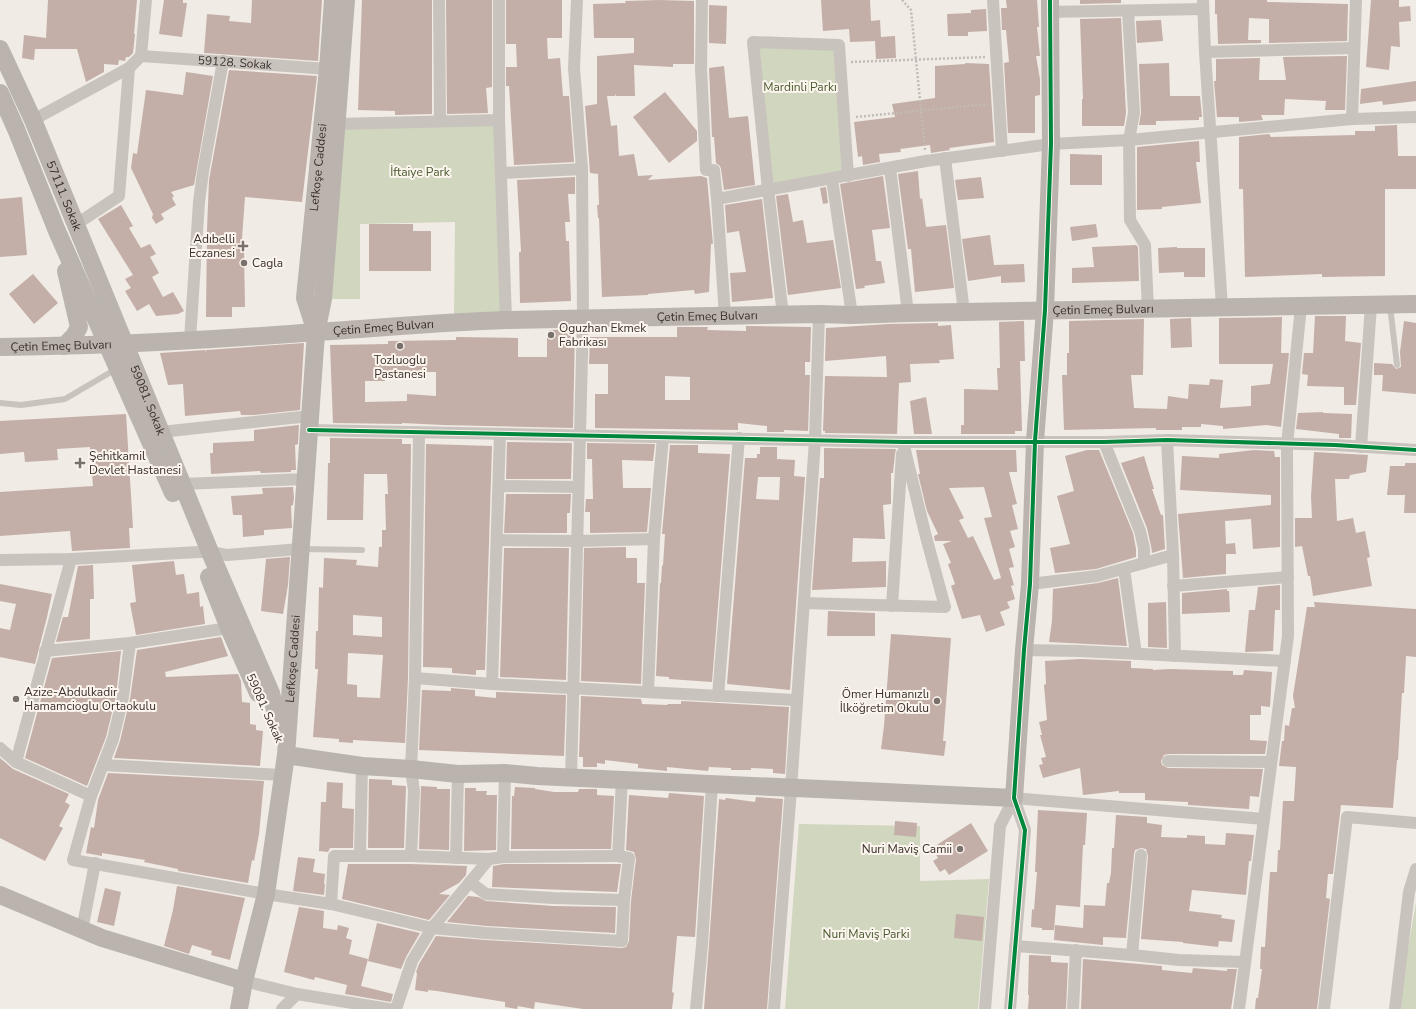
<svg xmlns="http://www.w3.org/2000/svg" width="1416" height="1009" viewBox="0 0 1416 1009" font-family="'Nunito Sans',sans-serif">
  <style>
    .green { fill: #d1d6bf }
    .building { fill: #c3afa7; fill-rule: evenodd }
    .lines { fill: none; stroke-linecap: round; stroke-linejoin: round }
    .path { stroke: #c2bbb6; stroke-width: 2.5; stroke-dasharray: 2 2; stroke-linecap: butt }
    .lane { stroke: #c9c3be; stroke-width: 6 }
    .street { stroke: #c9c3be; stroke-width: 12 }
    .secondary { stroke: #bab3ae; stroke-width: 18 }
    .cycleway-casing { stroke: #fbf5ee; stroke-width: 6 }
    .cycleway { stroke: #00873e; stroke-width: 4 }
    .poi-dot { fill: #7a716c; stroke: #fbf5ee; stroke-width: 1.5 }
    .labels { text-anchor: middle; stroke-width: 4; stroke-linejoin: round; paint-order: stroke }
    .street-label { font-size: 12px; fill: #3b302b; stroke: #fbf5ee }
    .park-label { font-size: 12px; fill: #4a5a2e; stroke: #fbf5ee }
    .poi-label { font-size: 12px; fill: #3b302b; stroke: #fbf5ee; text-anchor: start }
  </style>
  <rect width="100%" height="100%" fill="#f0ebe5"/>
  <path class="green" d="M753,42L839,45L848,176L768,189Z
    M499,120L506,320L454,322L455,222L360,224V299H323L337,124Z
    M799,824L920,826V881L989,879L978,1009H785Z
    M1416,902V1009H1401L1403,978Z"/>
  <path class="building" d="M48,0H137L134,34H135L133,53L129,57H126L125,61L119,60L118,65L104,64V72L86,82L77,49H35L34,60L22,58L24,35L46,38Z
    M164,0H183V3H187L182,37L159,34Z
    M252,0H322L318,61L204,53L207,14L230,16L229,21L251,23Z
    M362,0H432V114L395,115V111L358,110Z
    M446,0H492V87L486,88L488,113L447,114Z
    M506,0H562V38H547L548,59L560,58L563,96H569L574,162L514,165L509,86H506V67H517L516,44H506Z
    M659,0L694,1V64H673V67L634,65L635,96H616L615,94V96H607L611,126L617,125L619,156L634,154L638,176L653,175L648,180L701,176L707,178L713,244H711L709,292L695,294L694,290L648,294V295L602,297L599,218H598L597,205H599L598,174L590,173L585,106L597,104V56L634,53V38H594L593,4L626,3L625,1Z
    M821,0H870L871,21L880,20L881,37L895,36L896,58L876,59L875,41L850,42L849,29L823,31Z
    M1006,0H1037L1039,27H1037L1040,56H1036L1040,79V95L1035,96V133H1008L1004,63L1009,62L1006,30H1002L1001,8H1007Z
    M1080,0H1121V3L1080,4Z
    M1215,0H1267V2L1348,4L1347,41L1269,43V19L1249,18L1248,40H1261V43L1218,44L1217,14H1215Z
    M1371,0H1399V7L1410,6L1411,21L1399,22L1400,47L1391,46L1389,70L1366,67Z
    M709,5L727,6L726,44L709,43Z
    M986,9L987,31L968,32V36H948L947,14L971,13V10Z
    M1121,18L1126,113L1124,126H1082V99H1083L1080,19Z
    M1161,20L1163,41L1137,43L1136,21Z
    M1347,56L1345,110H1325L1326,101L1285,99L1284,115H1261L1263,120L1239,122V117H1217L1214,81H1216V59L1260,58L1259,80H1286L1283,57Z
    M965,63L989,64L994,142L949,148L950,150L931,153L930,145L900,149L901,152L879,154L880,162L863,165L862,156L858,157L854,122L895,117L892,104L935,98V66L965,64Z
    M1169,63L1170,96H1200L1202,117H1199V120L1156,121V125H1139L1141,113L1139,64Z
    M724,66L729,118L748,116L755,185L724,190L721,169L720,166L716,163L714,137H712L709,68Z
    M229,70L317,76L302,202L245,197L241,252H244L245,307H232V317H206L207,229L209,180Z
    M186,72L213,76L194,185L171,192L174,196L172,198L176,205L161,214L164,219L156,224L152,218L153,214L131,168L133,153L137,154L146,90L183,95Z
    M1416,81V101L1383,105L1382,101L1360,104L1361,89Z
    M665,92L697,131V141L669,163L633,117Z
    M1397,125L1398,156H1416V189H1385V276L1322,277V274L1245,277L1243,189H1239V137L1269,134L1271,137L1355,135V131H1375V126Z
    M1199,141L1200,162H1196L1201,203L1162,207V209L1137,210V147Z
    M1070,154L1102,155V185H1070Z
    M918,171L920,199L922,198L926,227L946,225L954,288L915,292L911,249H908L898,174Z
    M883,176L890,228L872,230L876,261H881L885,283L864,286L865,288L856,289L840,184Z
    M575,177V194H568L570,222H565L566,241H569L571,301L520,303L519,252H521L517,180Z
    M981,177L984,198L958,200L955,180Z
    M826,187L828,203L823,204L820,188Z
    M788,194L793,222L803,220L807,243L833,240L841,288L788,295L776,196Z
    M22,197L27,255L0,257V199Z
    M762,199L773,298L732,302L730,273L746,272L739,231L727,233L725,205Z
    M121,205L133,226L129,228L141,248L150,244L156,254L150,257L159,273L152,277L163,297L173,292L184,311L178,314L156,316L149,304L137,311L125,291L131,288L125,279L133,275L98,219Z
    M369,224H413V231H431V271H369Z
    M1096,224L1098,237L1072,241L1070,227Z
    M990,235L994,265L1024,264L1025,282L1001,283V276L968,281L962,239Z
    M1136,245L1138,247L1139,281L1072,283V268L1094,267L1092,247Z
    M1177,247V248H1205V277H1184V272L1159,273L1158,248Z
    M33,274L58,303L34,324L9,294Z
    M1315,316H1346L1345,341L1361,343L1356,405H1344V387L1307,386L1308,375L1302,374L1304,353H1313Z
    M1282,317L1281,353H1289L1281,427L1266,425L1223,429V426L1201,424V427H1182V430H1156V428L1064,430L1062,375H1067V353H1069V321L1144,319L1143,375H1131L1134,408L1167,409L1168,396L1188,399L1189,384L1209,385L1210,379L1223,380L1220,408L1251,406V386L1270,384L1273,364H1219V318Z
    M1191,318L1192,347L1171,348L1170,319Z
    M1024,321L1025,361H1020L1022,431H1015V434H961V425H964V389L998,390L997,368H1000L999,322Z
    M1404,321L1416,323V394L1382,391L1383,375H1374V363L1392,364L1396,369L1401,367L1400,352Z
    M938,323V326L951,325L954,359L939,360L940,363L910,364L911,382L899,383L897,434L825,433V431H823L825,376L887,377L886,356L825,361L826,328L889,324Z
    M746,326L811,327L810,362H805V375H810L808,431L784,430V432H767V426L738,423V430L595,428V394H608V364H589L590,337H677V327H708L707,330L746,331ZM665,376L690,377V400H665Z
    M575,329L573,428L443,425L402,423V424L333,423L330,345L388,344V341L456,340V337L518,338V357H547V338H549V330ZM385,372H436V396L407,394V401L365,402V381H385Z
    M304,343L300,410L253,415H241L240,411L185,416L183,384L168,385L160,353L205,350L206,352V350Z
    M926,397L932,434H914L910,401Z
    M1323,412V413L1352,414L1351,438H1339V434L1296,429L1298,413Z
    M126,414L133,528H129L130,548L72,551L70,531L0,536V492L93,486L90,447L57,449L58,460L25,462L24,452L0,454V421Z
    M299,425L298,444L295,445L296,470H291V472L261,473L260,471L211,474L210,453H213V443L254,441V430Z
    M330,438L402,439V444H411L408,678L405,743L353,740V743L339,742V739L313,737L318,669H315L316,631H318L319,587L323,588L324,558L357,560L356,565L378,567L379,547H382V530H386L385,494H388L387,474H364L363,520H327L328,463H330ZM353,615L382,617V637L353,635ZM348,653L383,655L380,698L357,697V685L347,684Z
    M507,442L572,443L571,479H506Z
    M587,443L655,444L653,461L622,460L623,488H651L647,532L590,533V512H585L586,499H593L592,459H587Z
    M426,444L492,446L485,670H476V675L452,673V668L423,667Z
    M670,445H698V453L730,454L712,682L669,679V677L656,676L660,583H661L662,565L663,566L665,534H662Z
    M760,447H777V459L795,460L794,476L805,477L790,690L727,684L745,458H757V454H760ZM758,477H780L779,500L756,499Z
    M824,448L896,449L895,454L893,473H891V504L883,505L885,539L853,538L852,562L886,561V587L812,590L820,478H824Z
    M916,450H1016L1017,472H1009L1017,504L1012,505L1018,529L1010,531L1015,547L1009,549L1014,567L1009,568L1014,585L1011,586L1015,599L1007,602L1010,608L1000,612L1005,625L986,632L980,615L962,619L951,586L955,584L948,564L951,563L943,544L952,541H935L934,536L938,534L927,511L918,474H920ZM984,487L992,517L984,518L1001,578L994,580L973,536L968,538L959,520L964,518L949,488Z
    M1087,450H1099L1133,533L1136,549V557L1096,569L1055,573L1050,548L1070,544L1057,496L1074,491L1065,456Z
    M1254,450L1274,451L1275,457H1280V547L1253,549L1251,519L1225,521L1226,544L1235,543L1236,554H1226V574L1183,578L1178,514L1271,505V495L1180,490L1182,456L1219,458V454Z
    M1314,452L1368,455L1366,472L1350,475L1349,479H1335L1337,521L1353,518L1356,533L1365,531L1370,557L1367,558L1372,586L1313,596L1310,576H1308L1302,546L1295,547V518H1312L1311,496Z
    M1144,456L1154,489H1152L1161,515H1163L1165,549L1152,553L1151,546L1147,528L1121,463Z
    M1405,463H1416V513H1404L1405,495H1387L1390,466H1405Z
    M293,487L294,498L293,505L291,506L292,528L264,530V535L243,537L242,515H233L231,496L263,494L262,488Z
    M506,494H571L570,513H567V533H504Z
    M626,547V558H637V583H645L641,684L581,681L584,548Z
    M504,548H569L566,680L500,677Z
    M290,557L288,585L283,614L261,611L266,559Z
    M174,561L176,575L184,574L187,594L199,592L200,607L203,606L205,624L136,635L130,603L136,602L132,565Z
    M93,565L94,599H90V639L56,642L63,617H68L78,566Z
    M1118,578L1127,646L1049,642L1052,621L1053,589L1098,583Z
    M0,584L52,594L47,617L35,664L0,657V628L10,630L16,604L0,601Z
    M1280,585V610H1275L1273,651L1245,652L1249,610H1255L1258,587Z
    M1227,589V591H1229L1230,612L1182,614V593Z
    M1166,602L1167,648L1148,647V603Z
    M1314,602L1416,609V657L1406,656L1404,693H1402L1398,760H1397L1393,808L1341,805L1333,874H1328L1326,898L1330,899L1317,1009H1255L1256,998H1258L1262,969H1260L1261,947H1265L1270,872H1277L1278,850H1280L1283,801H1294L1296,767L1279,766L1282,741H1284L1285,725L1289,726L1292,708H1295L1293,696L1307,607H1315Z
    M828,611L875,613V636H827Z
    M891,634L951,638L943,741H946L944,756L881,749L884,726Z
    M221,637L228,656L165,672L166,677L238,674L241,681L242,702L250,703V724L256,725V730L263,731L260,766L114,758L120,741L130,699L137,650Z
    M121,651L116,696L106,737L87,786L25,758L52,658Z
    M1081,659L1131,661V668L1153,669V670L1170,669L1233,671V675H1243L1244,670L1272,672L1270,707L1261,706V715H1250V740L1267,741L1265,754H1168L1164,755L1161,761L1162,765L1168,768L1263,769L1259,797L1250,796L1249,809L1188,805V802L1145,800V793H1119V791L1083,795L1080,768L1043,778L1039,765L1043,764L1041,758L1046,757L1040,735H1042L1039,722L1047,720L1044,685L1046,684L1045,661Z
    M451,688L475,690V696L496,698V692L566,695L564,756L419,750L422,690L451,691Z
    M581,696L641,699L642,704L667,705L668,704H681V701L789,707L785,774L773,773V769L751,768V770H731V768L709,767L708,771L667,767V771L648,769L638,768V764L605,760V764L597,763V767H583V757H579Z
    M0,758L13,769L69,794L65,802L70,805L59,826L63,828L45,861L0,838Z
    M108,773L264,781L259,834L254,861L252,860L248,883L178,871V869L144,862L145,860L102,853V856L86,853L91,827L94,828L98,800Z
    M369,779L392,780V785L406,786L404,848H368Z
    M327,782L343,783L342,808L354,809L353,848H330L328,852L319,851L321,802H326Z
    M421,786L437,787V789H450L449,850L419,849Z
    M515,787L535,788V789L554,792H578L579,789H597V795L614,796L611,849H511L512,796H514Z
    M465,788H476V791H487L486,795H497L496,850L464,851Z
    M669,793L704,796L695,937L677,936L672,992L674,993L672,1009H583L535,1002L534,1009L518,1006L517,1009L505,1007V1002L437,991L428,990V992L415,990L417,973L416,972L419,964L436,936L486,940L622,948L626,947L629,941L631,901L636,859L634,852L626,850L629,795L668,798Z
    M756,797L783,799L767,1009H704L709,945L719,799L725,800L726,798L755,802Z
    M1038,810L1087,813L1085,845H1083L1080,907L1056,905L1054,930H1042V928L1031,927L1032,909L1034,910L1037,872H1035Z
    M1116,815L1147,817V823L1162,825L1161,837L1187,838V835L1205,836V844L1225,845L1226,833L1254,835L1251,861H1249L1246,895L1192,890L1189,911L1222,915L1221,918L1235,920L1232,942L1219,941L1218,947L1183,943V942L1141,939L1148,856L1146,849L1141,848L1135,850L1134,854L1126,938L1103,937V945L1054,940L1055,925L1083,928L1084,905L1105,906L1107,883H1109L1111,873L1112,848H1114Z
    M895,821L917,823L916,837L894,835Z
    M971,823L988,851L949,875L945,869L940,872L933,861L938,858L932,848Z
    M298,857L315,859L313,872L325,874L324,884H325L324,895L293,891Z
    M348,864H411L467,866L466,875L459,883L439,894L450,895L429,920L342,899Z
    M504,864H621L617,892L492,887L493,866Z
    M177,886L245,898L230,960L211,955L212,951L192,945L189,954L164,946L173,910Z
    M105,888L121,892L114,926L97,922Z
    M468,896L478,897L486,901L553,906L616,907L615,933L487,926L447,922Z
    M299,907L324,911L323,928L337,930L338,925L349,928L346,938L352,940L349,954L368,959L361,986L393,994L391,1002L345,994L347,985L315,977L314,980L284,972Z
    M956,914L984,917L982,941L954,938Z
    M377,923L420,933L406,957L401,969L368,961Z
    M1029,955L1051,956V962L1068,963L1066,1009H1028L1029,995H1028Z
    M1083,959L1162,966V970L1192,973L1193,968L1227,971V969H1237L1231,1009H1081Z"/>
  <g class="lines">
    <path class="path" d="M902,0L911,10L925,150
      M851,62L986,57
      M856,117L988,104"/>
    <path class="lane" d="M1390,306L1397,365
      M0,403L21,405L65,399L116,369
      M302,549L362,550"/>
    <g class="street">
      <path d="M439,0L440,121"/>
      <path d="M499,0V120L506,320"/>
      <path d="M702,0L701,68L706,170H714L717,199L926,161L1051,144L1129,140L1352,119L1416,117"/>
      <path d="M993,0L1002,151"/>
      <path d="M1203,0L1205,52L1222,307"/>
      <path d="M1128,11L1134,113L1129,140L1130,220L1145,245L1148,309"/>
      <path d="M1049,12L1203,9"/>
      <path d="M1205,52L1354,48"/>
      <path id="s1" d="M141,56L328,69"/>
      <path d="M1352,119L1356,0"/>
      <path d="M33,120L129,68"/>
      <path d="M337,124L499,120"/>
      <path d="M945,158L964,312"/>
      <path d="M890,168L908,313"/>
      <path d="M501,173L582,169"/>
      <path d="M832,179L852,315"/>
      <path d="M717,199L725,316"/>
      <path d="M75,225L119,196L129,68L141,56L146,0"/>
      <path d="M783,315L768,189L753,42L839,45L848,176"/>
      <path d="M190,340L199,202L203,172L223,61"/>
      <path d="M309,430L903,442H1104L1167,440L1335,445L1416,450"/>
      <path d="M161,432L310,416"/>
      <path d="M1167,440L1173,555L1175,656"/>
      <path d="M1104,442L1140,531L1144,548V563"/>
      <path d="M1361,447L1371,305"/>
      <path d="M182,484L305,479"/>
      <path d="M499,486L578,487"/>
      <path d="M497,540L577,541L654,539"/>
      <path d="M0,560L71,559L199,552H210L227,555L300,549"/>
      <path d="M1124,569L1136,654"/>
      <path d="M1030,584L1097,576L1173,555"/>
      <path d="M1173,586L1288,577"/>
      <path d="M804,603L945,607L925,533L903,442"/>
      <path d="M892,606L902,454"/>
      <path d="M130,643L123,697L113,739L91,796L73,860L266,894L331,904L432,928L486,933L622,941L624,900L629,858L618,856L622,779"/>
      <path d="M1024,650L1079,651L1285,661"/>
      <path d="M45,651L130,643L229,628"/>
      <path d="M415,678L492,684L796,700"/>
      <path d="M492,684L500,434"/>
      <path d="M648,692L654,539L663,437"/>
      <path d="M718,696L739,438"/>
      <path d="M0,748L16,762L91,796"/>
      <path d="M1168,761L1271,762"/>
      <path d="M16,762L71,559"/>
      <path d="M103,765L283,775"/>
      <path d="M571,778L583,318L582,169L574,68L577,0"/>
      <path d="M1014,798L1264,819"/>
      <path d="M360,855L362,766"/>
      <path d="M411,856L414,791L411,769L415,678L419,433"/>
      <path d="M503,857L505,773"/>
      <path d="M456,858L458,774"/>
      <path d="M470,882L486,894L553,898L624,900"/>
      <path d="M331,904L334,856H411L489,859L503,857L618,856"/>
      <path d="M82,930L95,863"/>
      <path d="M1015,946L1132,955L1179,960L1245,962"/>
      <path d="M1132,955L1141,855"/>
      <path d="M244,981L297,994L389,1009"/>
      <path d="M282,1009L297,994"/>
      <path d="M396,1009L412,961L432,928L489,859"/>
      <path d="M696,1009L702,945L712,784"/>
      <path d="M774,1009L791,789L815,440L819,314"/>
      <path d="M985,1009L1000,826L1014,798"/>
      <path d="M1010,1009L1025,830L1014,798"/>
      <path d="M1073,1009L1076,950"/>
      <path d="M1239,1009L1288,636L1287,445L1301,306"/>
      <path d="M1324,1009L1347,817L1416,823"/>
      <path d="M1395,1009L1409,892L1416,869"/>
    </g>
    <g class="secondary">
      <path id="s2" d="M0,49L33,120L210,552L271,693L281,736"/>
      <path d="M0,93L16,129L57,231L173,493"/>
      <path id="s3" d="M316,332L305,298L328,69L333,0"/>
      <path d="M64,346L74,336L79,327L66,271"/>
      <path id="s4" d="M0,347C106,346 211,340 317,332C380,328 443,322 506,320L819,314L852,315L908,313L1416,304"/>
      <path d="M209,577L229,628L258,693"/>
      <path d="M286,755L362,766L411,769L458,774L505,773L537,776L1014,798L1024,650L1030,584L1035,441L1045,310L1051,144L1050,0"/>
      <path d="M0,895L102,938L244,981"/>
      <path id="s5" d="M239,1009L244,981L266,894L286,755L316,333L323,299L346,0"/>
    </g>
    <defs>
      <path id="cycleway" d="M309,430L903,442H1104L1167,440L1335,445L1416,450
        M1010,1009L1025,830L1014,798L1024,650L1030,584L1035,441L1045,310L1051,144L1050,0"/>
    </defs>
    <use href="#cycleway" class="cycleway-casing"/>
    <use href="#cycleway" class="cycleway"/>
  </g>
  <g class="poi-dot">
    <path d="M241 240h4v4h4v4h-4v4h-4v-4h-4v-4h4z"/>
    <circle cx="244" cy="263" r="4"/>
    <circle cx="551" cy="335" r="4"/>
    <circle cx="400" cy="346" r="4"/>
    <path d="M78 457h4v4h4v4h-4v4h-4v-4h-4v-4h4z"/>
    <circle cx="16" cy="699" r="4"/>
    <circle cx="937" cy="701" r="4"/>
    <circle cx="960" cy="849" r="4"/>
  </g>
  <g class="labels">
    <g class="street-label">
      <text dy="4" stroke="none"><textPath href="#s1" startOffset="94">59128. Sokak</textPath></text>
      <text dy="4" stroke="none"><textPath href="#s3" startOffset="167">Lefkoşe Caddesi</textPath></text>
      <text dy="4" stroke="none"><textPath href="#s2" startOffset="160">57111. Sokak</textPath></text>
      <text dy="4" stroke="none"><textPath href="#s4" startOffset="1104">Çetin Emeç Bulvarı</textPath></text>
      <text dy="4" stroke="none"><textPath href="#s4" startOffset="708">Çetin Emeç Bulvarı</textPath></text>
      <text dy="4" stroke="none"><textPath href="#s4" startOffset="384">Çetin Emeç Bulvarı</textPath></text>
      <text dy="4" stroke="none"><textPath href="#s4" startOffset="61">Çetin Emeç Bulvarı</textPath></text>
      <text dy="4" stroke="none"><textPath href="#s2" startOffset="381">59081. Sokak</textPath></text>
      <text dy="4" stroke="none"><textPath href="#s5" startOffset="355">Lefkoşe Caddesi</textPath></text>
      <text transform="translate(265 708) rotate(66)" y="4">59081. Sokak</text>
    </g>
    <g class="park-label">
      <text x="800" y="91">Mardinli Parkı</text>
      <text x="420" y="176">İftaiye Park</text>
      <text x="866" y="938">Nuri Maviş Parki</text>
    </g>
    <g class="poi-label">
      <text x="235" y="243" text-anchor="end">Adıbelli<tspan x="235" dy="14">Eczanesi</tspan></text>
      <text x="252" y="267">Cagla</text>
      <text x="559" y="332">Oguzhan Ekmek<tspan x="559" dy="14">Fabrikası</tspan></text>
      <text x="400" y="364" text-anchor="middle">Tozluoglu<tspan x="400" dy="14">Pastanesi</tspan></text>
      <text x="89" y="460">Şehitkamil<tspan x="89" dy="14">Devlet Hastanesi</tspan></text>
      <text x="24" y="696">Azize-Abdulkadir<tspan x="24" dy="14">Hamamcioglu Ortaokulu</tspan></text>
      <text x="929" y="698" text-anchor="end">Ömer Humanızlı<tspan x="929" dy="14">İlköğretim Okulu</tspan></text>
      <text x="952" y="853" text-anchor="end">Nuri Maviş Camii</text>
    </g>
  </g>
</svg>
